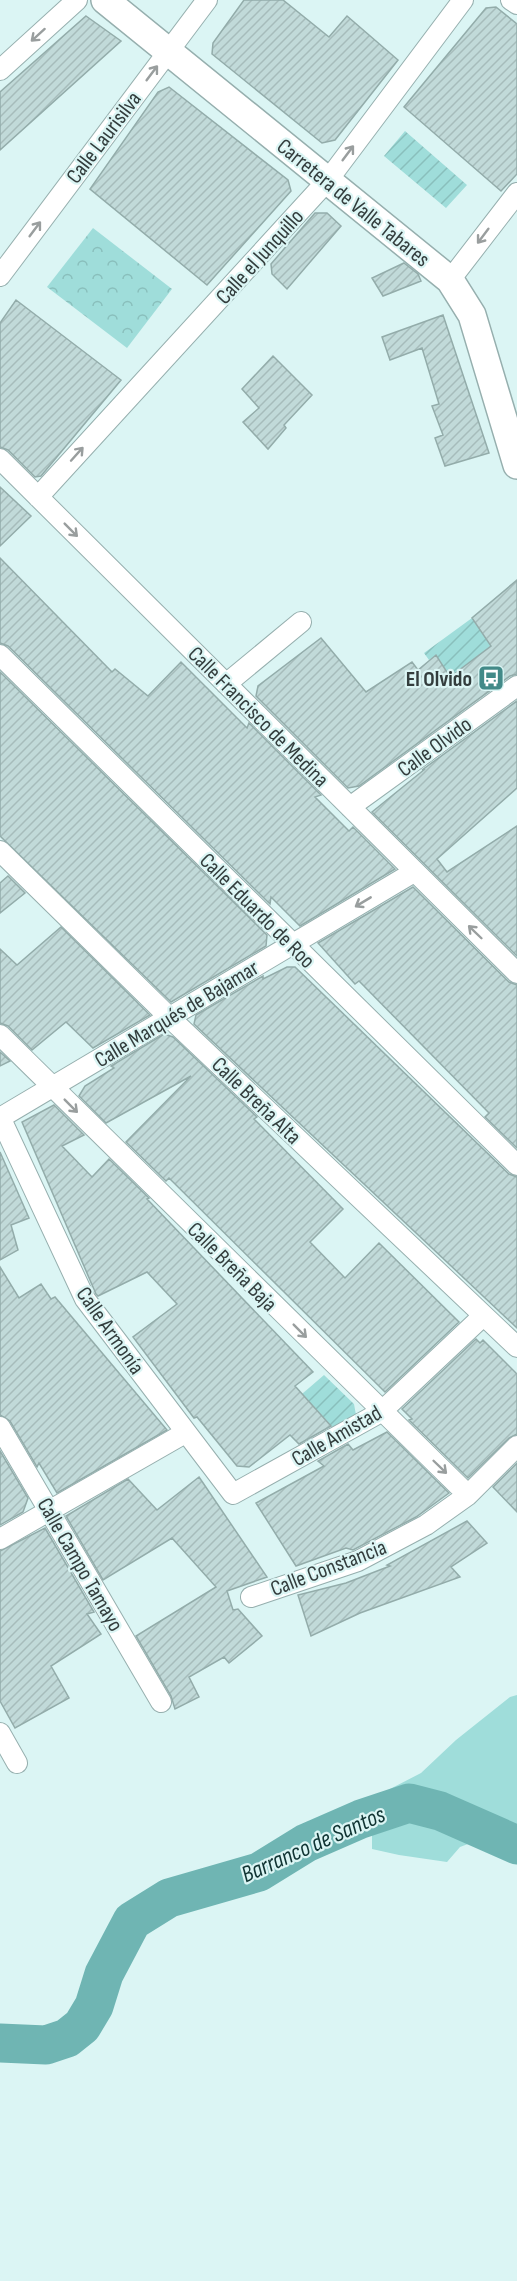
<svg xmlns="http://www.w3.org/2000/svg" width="517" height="2281" viewBox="0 0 517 2281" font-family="'Sofia Sans Condensed',sans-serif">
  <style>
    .grass { fill: #9fddda }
    .park { fill: url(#park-crowns) }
    .garden { fill: url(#garden-furrows) }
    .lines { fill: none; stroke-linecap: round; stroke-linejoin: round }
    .river { stroke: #6fb5b3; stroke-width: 39 }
    .building { fill: url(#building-hatch); stroke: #93acaa; stroke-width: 1.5 }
    .minor-casing { stroke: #96afae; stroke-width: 22 }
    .secondary-casing { stroke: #96afae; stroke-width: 30 }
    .minor { stroke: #fff; stroke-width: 20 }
    .secondary { stroke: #fff; stroke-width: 27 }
    .oneway { stroke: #999e9e }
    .labels { text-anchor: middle; stroke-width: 4.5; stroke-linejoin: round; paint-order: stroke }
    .street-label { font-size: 22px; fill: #333d3d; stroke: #dbf5f4 }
    .poi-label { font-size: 22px; font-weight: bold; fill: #333d3d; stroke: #dbf5f4; text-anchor: end }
    .water-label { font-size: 24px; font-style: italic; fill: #103433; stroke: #dbf5f4 }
  </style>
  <defs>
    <pattern id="park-crowns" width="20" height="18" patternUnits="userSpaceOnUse" patternTransform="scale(1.5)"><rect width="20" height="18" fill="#9fddda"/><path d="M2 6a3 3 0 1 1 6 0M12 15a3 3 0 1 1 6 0" fill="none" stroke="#89bfbc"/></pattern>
    <pattern id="garden-furrows" width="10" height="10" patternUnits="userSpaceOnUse" patternTransform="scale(1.5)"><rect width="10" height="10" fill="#9fddda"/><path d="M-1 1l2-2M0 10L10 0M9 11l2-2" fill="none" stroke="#89bfbc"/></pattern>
    <pattern id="building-hatch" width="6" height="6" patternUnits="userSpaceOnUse" patternTransform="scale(1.5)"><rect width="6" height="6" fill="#c1dad9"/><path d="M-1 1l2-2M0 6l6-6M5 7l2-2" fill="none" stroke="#a6bcbb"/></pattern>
  </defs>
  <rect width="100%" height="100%" fill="#dbf5f4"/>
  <path class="grass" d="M517,1695V1832L505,1830L460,1847L447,1862L399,1855L372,1849V1833L379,1821L390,1789L421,1773L456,1740L510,1697Z"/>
  <path class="park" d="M93,228L172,289L127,348L47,287Z"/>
  <path class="garden" d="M405,131L467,185L446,208L384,156Z
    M472,618L491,646L450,677L436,655L429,660L424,653Z
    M324,1375L354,1404L356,1415L334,1429L302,1394Z"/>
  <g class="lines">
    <path class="river" d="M0,2043L46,2045L67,2038L82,2026L94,2006L104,1974L132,1921L169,1898L259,1872L306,1843L361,1819L409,1803L440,1811L517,1845"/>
  </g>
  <path class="building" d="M244,0H283L329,37L347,16L398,60L335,140L322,143L212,54L213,43Z
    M496,7L517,24V174L501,191L404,107L486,8Z
    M86,16L121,41L0,150V92Z
    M169,87L288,180L291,191L207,285L90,189L158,92Z
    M315,213H327L341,226L287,289L272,274L271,264Z
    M404,263L418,274L421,281L383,296L372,278Z
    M16,300L121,380L41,476L35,477L8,450L0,447V323Z
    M443,315L489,453L445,466L435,438L443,435L432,406L439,404L422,348L390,360L382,337Z
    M273,356L312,395L284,425L286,428L268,449L243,422L259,408L242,389Z
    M0,487L31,516L0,546Z
    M0,558L112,672L115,669L148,696L181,662L247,728L249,723L321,795L315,797L349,831L353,827L395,869L300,926L271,897L270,904L8,646L0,643Z
    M517,580V674L510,676L359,786L348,788L256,696L258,686L321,638L366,692L412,662L418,670L436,655L450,677L491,646L472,618Z
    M0,672L267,935L266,946L171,1002L0,836Z
    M517,701V788L437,859L447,872L517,826V956L372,812L425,769L422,770Z
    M8,876L25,893L0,913V883Z
    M413,887L509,982L517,985V1148L485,1117L489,1113L359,981L355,984L318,943Z
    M61,927L150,1015L93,1048L66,1022L32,1050L8,1026L0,1023V949L17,965Z
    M287,967H295L509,1174L517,1177V1328L194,1024L196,1015L263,976V979Z
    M164,1034L173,1037L257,1117L254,1119L343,1209L310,1242L345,1278L379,1243L459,1322L385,1392L169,1178L166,1181L126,1142L191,1076L106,1123L79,1096L85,1086L114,1068L111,1066Z
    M0,1052L10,1061L0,1066Z
    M54,1105L84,1135L62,1146L92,1177L109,1159L149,1198L147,1199L313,1372L295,1386L331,1426L299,1444L290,1435L249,1467L237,1466L197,1417L194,1418L133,1337L177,1304L147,1272L98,1296L96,1294L22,1122Z
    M0,1152L29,1218L11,1225L18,1250L0,1260Z
    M0,1267L19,1298L41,1284L51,1299L55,1297L167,1430L57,1493L39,1463L37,1467L10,1421L0,1415Z
    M476,1339L480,1343L483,1340L517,1374V1434L509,1438L468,1478L409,1420L412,1419L402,1409Z
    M387,1432L449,1493L416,1517L353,1550L346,1548L296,1566L256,1503L324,1466L318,1461L348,1444L353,1450Z
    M0,1451L28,1498L23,1512L0,1525Z
    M517,1463V1512L493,1487Z
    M199,1477L267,1577L227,1591L233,1610L238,1609L262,1636L229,1663L224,1657L189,1677L199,1697L175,1709L171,1696L136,1636L216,1587L172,1538L103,1580L66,1516L128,1479L157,1510Z
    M467,1521L487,1543L451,1567L460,1577L360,1613L311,1636L298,1595L346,1583L390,1566L387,1565Z
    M45,1528L94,1612L87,1614L101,1634L51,1666L69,1698L15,1728L0,1701V1551Z"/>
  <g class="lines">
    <defs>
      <path id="minor" d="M511,0L517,4
        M0,70L77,0
        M0,276L207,0
        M450,280L517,193
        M0,459L517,973
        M38,497L328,180L463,0
        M0,655L517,1165
        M226,684L301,622
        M350,807L517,686
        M0,851L169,1017L517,1347
        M0,1035L468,1495
        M0,1117L85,1299L233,1494L381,1412L483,1316
        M0,1118L414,872
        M0,1427L161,1702
        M0,1539L185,1433
        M251,1597L358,1561L426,1525L468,1495L517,1446
        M0,1733L17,1763"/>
      <path id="secondary" d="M105,0L450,280L472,315L517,465"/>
    </defs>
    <use href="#minor" class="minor-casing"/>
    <use href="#secondary" class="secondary-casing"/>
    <use href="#minor" class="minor"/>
    <use href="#secondary" class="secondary"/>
  </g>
  <defs><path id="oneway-shaft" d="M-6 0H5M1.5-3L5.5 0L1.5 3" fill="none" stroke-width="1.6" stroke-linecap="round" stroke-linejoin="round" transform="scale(1.5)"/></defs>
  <g class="oneway">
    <use href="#oneway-shaft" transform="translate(38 35) rotate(138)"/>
    <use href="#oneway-shaft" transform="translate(152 73) rotate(-53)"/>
    <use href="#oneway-shaft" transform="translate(348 153) rotate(-53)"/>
    <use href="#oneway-shaft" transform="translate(35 229) rotate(-53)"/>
    <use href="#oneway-shaft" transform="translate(483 236) rotate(127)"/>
    <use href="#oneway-shaft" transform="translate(77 454) rotate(-48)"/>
    <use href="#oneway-shaft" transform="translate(71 530) rotate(45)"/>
    <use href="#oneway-shaft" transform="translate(363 902) rotate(149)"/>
    <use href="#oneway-shaft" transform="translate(475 932) rotate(-136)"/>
    <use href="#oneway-shaft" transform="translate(71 1106) rotate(45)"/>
    <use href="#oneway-shaft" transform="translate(300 1331) rotate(45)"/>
    <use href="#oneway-shaft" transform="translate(440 1467) rotate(44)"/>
  </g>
  <defs>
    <symbol id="bus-square" viewBox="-11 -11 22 22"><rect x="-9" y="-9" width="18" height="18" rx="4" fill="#428a88" stroke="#dbf5f4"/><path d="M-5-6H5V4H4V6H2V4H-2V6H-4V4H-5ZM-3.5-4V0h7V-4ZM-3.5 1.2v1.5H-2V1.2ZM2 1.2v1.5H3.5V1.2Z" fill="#fff"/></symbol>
  </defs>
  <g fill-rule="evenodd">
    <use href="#bus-square" x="476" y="663" width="30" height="30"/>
  </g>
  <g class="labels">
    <g class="street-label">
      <text transform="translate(103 137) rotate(-53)" y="8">Calle Laurisilva</text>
      <text transform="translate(354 202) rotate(39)" y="8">Carretera de Valle Tabares</text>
      <text transform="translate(259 256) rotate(-48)" y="8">Calle el Junquillo</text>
      <text transform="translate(259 716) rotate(45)" y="8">Calle Francisco de Medina</text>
      <text transform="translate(434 746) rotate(-36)" y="8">Calle Olvido</text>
      <text transform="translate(258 910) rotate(45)" y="8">Calle Eduardo de Roo</text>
      <text transform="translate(176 1013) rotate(-31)" y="8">Calle Marqués de Bajamar</text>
      <text transform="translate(257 1100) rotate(44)" y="8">Calle Breña Alta</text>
      <text transform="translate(233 1266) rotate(45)" y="8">Calle Breña Baja</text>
      <text transform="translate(111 1330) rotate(55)" y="8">Calle Armonía</text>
      <text transform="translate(336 1435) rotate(-30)" y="8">Calle Amistad</text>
      <text transform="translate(81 1564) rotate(60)" y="8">Calle Campo Tamayo</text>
      <text transform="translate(328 1567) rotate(-21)" y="8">Calle Constancia</text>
    </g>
    <g class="poi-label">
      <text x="472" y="686">El Olvido</text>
    </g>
    <g class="water-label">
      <text transform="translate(313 1844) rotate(-24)" y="8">Barranco de Santos</text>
    </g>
  </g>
</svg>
